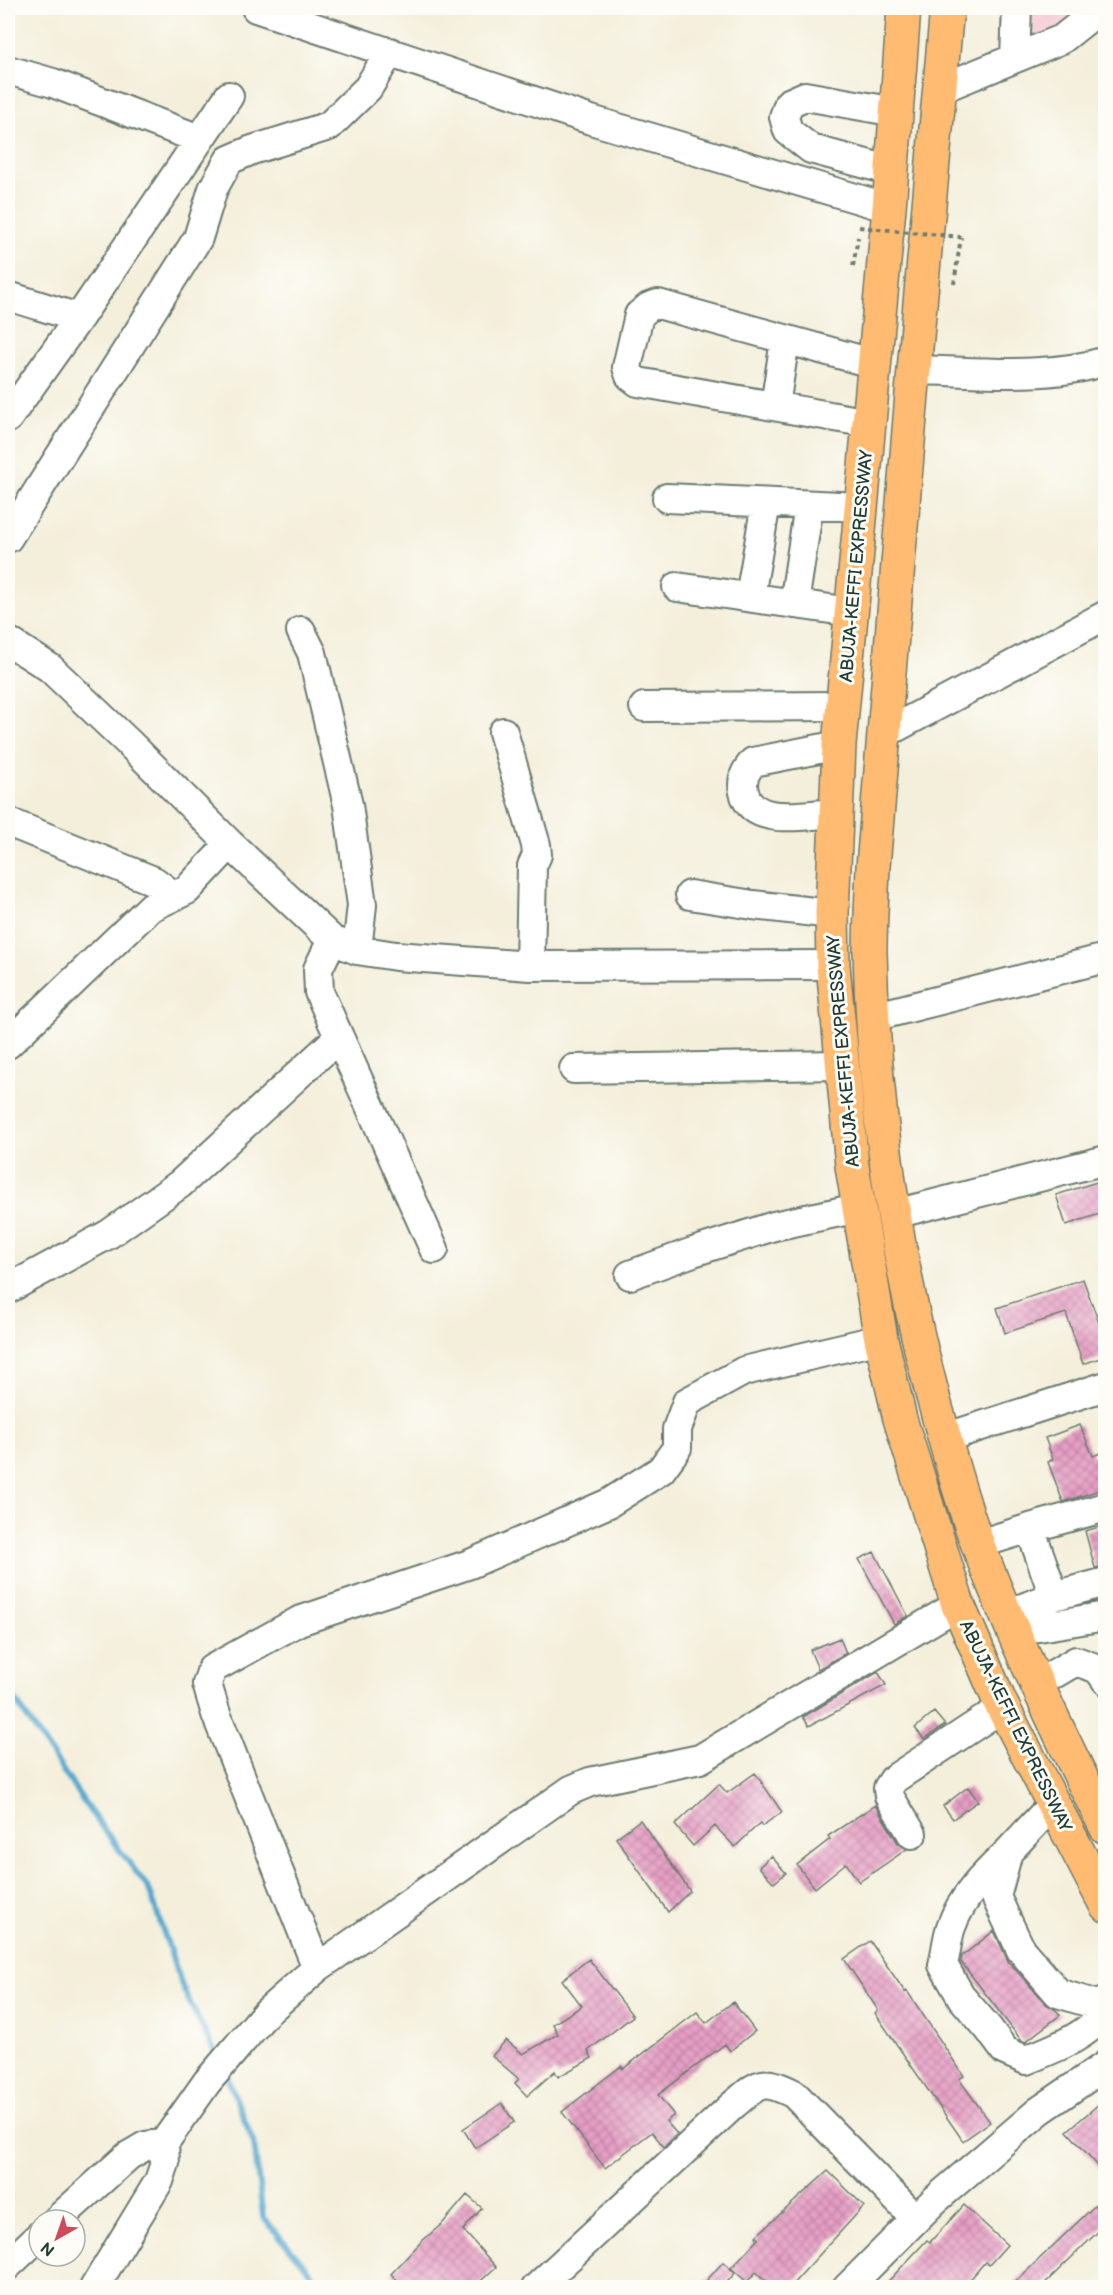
<svg xmlns="http://www.w3.org/2000/svg" width="1113" height="2295" viewBox="0 0 1113 2295" font-family="'Balsamiq Sans',sans-serif">
  <style>
    .built { fill: #f6cfd8 }
    .lines { fill: none; stroke-linecap: round; stroke-linejoin: round }
    .stream { stroke: #52a7ce; stroke-width: 6 }
    .building { fill: url(#building-cross-hatch) }
    .minor-casing { stroke: #6a7b6e; stroke-width: 32 }
    .highway-casing { stroke: #6a7b6e; stroke-width: 36 }
    .path { stroke: #6a7b6e; stroke-width: 4; stroke-dasharray: 4.5 4.5; stroke-linecap: butt }
    .minor { stroke: #fff; stroke-width: 28 }
    .highway { stroke: #ffbb71; stroke-width: 33 }
    .path-bridge { stroke: #6a7b6e; stroke-width: 4; stroke-dasharray: 4.5 4.5; stroke-linecap: butt }
    .labels { text-anchor: middle; stroke-width: 6; stroke-linejoin: round; paint-order: stroke }
    .street-label { font-size: 18px; fill: #1f3d34; stroke: #fdfcf7 }
  </style>
  <defs>
    <pattern id="building-cross-hatch" width="8" height="8" patternUnits="userSpaceOnUse" patternTransform="scale(1.5)"><rect width="8" height="8" fill="#e79fc5"/><path d="M0 0l8 8M0 8l8-8" fill="none" stroke="#bb83a1"/></pattern>
  </defs>
  <rect width="100%" height="100%" fill="#fdfcf7"/>
  <filter id="ink" filterUnits="userSpaceOnUse"><feTurbulence type="fractalNoise" baseFrequency=".0167" numOctaves="2"/><feDisplacementMap in="SourceGraphic" scale="12" xChannelSelector="R" yChannelSelector="G"/><feConvolveMatrix kernelMatrix="1 2 1 2 8 2 1 2 1" color-interpolation-filters="sRGB"/></filter>
  <filter id="wash" filterUnits="userSpaceOnUse"><feTurbulence type="fractalNoise" baseFrequency=".008" numOctaves="4" result="noise"/><feDisplacementMap in="SourceGraphic" scale="24" xChannelSelector="R" yChannelSelector="G"/><feGaussianBlur stdDeviation="1.35" result="paint"/><feColorMatrix in="noise" values="0 0 0 0 0 0 0 0 0 0 0 0 0 0 0 0 0 1.4 0 .05"/><feComposite in="paint" operator="in"/></filter>
  <g filter="url(#wash)">
    <rect width="100%" height="100%" fill="#f4efdb"/>
    <path class="built" d="M1025,8H1089L1022,54Z"/>
    <g class="lines">
      <path class="stream" d="M8,1689L90,1811L149,1889L183,1989L217,2056
        M226,2074L254,2144L263,2217L324,2288"/>
    </g>
    <g id="blocks">
      <path class="building" d="M1106,1179V1212L1066,1225L1056,1195Z
        M1083,1279L1106,1342V1356L1083,1364L1066,1313L1005,1333L997,1308Z
        M1080,1425L1093,1456L1106,1451V1488L1063,1502L1048,1462L1053,1459L1045,1438Z
        M1106,1525V1566L1095,1568L1085,1531Z
        M874,1552L908,1616L894,1624L859,1559Z
        M840,1638L846,1653L818,1669L810,1650Z
        M878,1672L886,1685L809,1726L803,1717Z
        M934,1712L945,1725L924,1739L915,1728Z
        M755,1773L782,1812L762,1826L760,1823L735,1847L715,1826L693,1846L675,1825L719,1784L727,1793Z
        M968,1787L978,1801L953,1819L943,1806Z
        M875,1805L898,1843L907,1849L859,1882L846,1863L815,1888L797,1865L830,1839L828,1836Z
        M640,1820L690,1891L668,1912L616,1838Z
        M771,1856L786,1873L774,1883L759,1867Z
        M994,1931L1008,1961L1046,2004L1056,2010L1060,2015L1025,2042L1021,2040L961,1962L962,1956Z
        M870,1941L905,1992L907,1991L964,2076L959,2079L990,2122L963,2141L875,2013L878,2010L844,1959Z
        M589,1959L633,2016L588,2051L592,2058L558,2077L555,2071L527,2096L515,2083L519,2079L492,2056L506,2040L523,2054L558,2034L553,2024L582,2006L562,1980Z
        M733,2002L755,2031L730,2051L725,2044L658,2095L674,2115L666,2121L677,2134L664,2147L652,2132L605,2168L562,2112L621,2066L623,2069L697,2012L706,2023Z
        M1106,2098V2175L1067,2131Z
        M502,2103L514,2122L475,2148L463,2129Z
        M828,2171L864,2206L789,2288H774L756,2272L747,2282L731,2268L758,2239L756,2236Z
        M467,2195L482,2208L463,2230L496,2267L473,2288H405L391,2274L421,2242L443,2223Z
        M1106,2195V2224L1040,2288H1009Z
        M964,2205L1007,2245L989,2265L985,2262L963,2288H882L927,2240L930,2242Z
        M723,2262L735,2273L722,2288H700Z"/>
    </g>
  </g>
  <g filter="url(#ink)">
    <use href="#blocks" fill-opacity="0" stroke="#6a7b6e" stroke-width="1.5"/>
    <g class="lines">
      <defs>
        <path id="minor" d="M256,8L591,120L889,208
          M1015,58L1017,8
          M8,70L53,83L199,139
          M940,89L1062,39L1101,8
          M892,171L811,149L788,131L784,117L789,103L805,96L896,112
          M8,296L79,318
          M914,370C976,371 1046,380 1106,361
          M775,406L785,340
          M8,418L79,318L229,96
          M869,423L638,382L630,376L627,367L639,315L649,307L658,304L875,364
          M667,498L861,507
          M8,538L198,238L213,189L229,160L252,150L329,126L368,88L390,52
          M677,587L851,612
          M750,597L766,503
          M794,604L809,505
          M301,631L312,653L348,805L362,905L357,950
          M8,641L50,668L130,744L230,844L332,940L357,950L396,956L530,966L833,965
          M644,707L842,706
          M503,732L536,845L537,855L532,866L530,966
          M884,734L1106,615
          M837,813C807,814 753,828 744,792C741,779 745,772 753,762L839,745
          M8,822L154,881L174,896
          M690,895L753,905L832,914
          M332,940L318,969L319,992L434,1249
          M873,1017L1106,958
          M8,1044L151,907L187,890L230,844
          M574,1069L843,1065
          M895,1214L1106,1160
          M630,1275L693,1252L774,1226L858,1208
          M8,1289L109,1234L180,1184L338,1038
          M944,1438L1106,1386
          M1030,1528L1106,1507
          M979,1544L1030,1528L1054,1596L1007,1614
          M1054,1596L1106,1582
          M1014,1631L1106,1616
          M1037,1684L1076,1661L1098,1669L1106,1680
          M1052,1805L1008,1852L996,1897L1021,1950L1058,1993L1097,2005L1106,2001
          M912,1834L889,1796L888,1788L894,1779L1003,1707
          M1008,1852C985,1874 962,1896 951,1927C947,1939 946,1953 943,1965L962,1998L988,2028L1005,2051L1026,2060C1055,2048 1087,2037 1106,2011
          M317,1968L216,1714L207,1684L212,1669L299,1621L470,1564L609,1503L661,1470L677,1448V1429L687,1402L744,1371L881,1339
          M57,2220L128,2156L145,2146L164,2143
          M8,2265L39,2236
          M94,2288L159,2181L165,2163L164,2143L207,2082L266,2013L317,1968L571,1790L590,1782L700,1759L958,1605
          M536,2288L732,2106C759,2084 760,2077 794,2094L916,2219
          M847,2288L935,2200L1039,2111L1106,2065"/>
        <path id="highway" d="M904,8L889,208L839,745L832,914L833,965L852,1166L881,1339L900,1419L958,1605L1000,1702L1106,1905
          M947,8L914,370L873,867C872,895 870,924 870,952C874,1117 899,1284 946,1443C956,1479 967,1517 981,1553C1017,1646 1061,1738 1106,1827"/>
      </defs>
      <use href="#minor" class="minor-casing"/>
      <use href="#highway" class="highway-casing"/>
      <path class="path" d="M853,266L858,237
        M954,284L961,237"/>
      <use href="#minor" class="minor"/>
      <use href="#highway" class="highway"/>
      <path class="path-bridge" d="M859,227L961,237"/>
    </g>
  </g>
  <g class="labels">
    <g class="street-label">
      <text transform="translate(856 566) rotate(-85)" y="6">ABUJA-KEFFI EXPRESSWAY</text>
      <text transform="translate(843 1051) rotate(-95)" y="6">ABUJA-KEFFI EXPRESSWAY</text>
      <text transform="translate(1016 1726) rotate(64)" y="6">ABUJA-KEFFI EXPRESSWAY</text>
    </g>
  </g>
  <rect width="1113" height="2295" fill="none" stroke="#fdfcf7" stroke-width="30"/>
  <g transform="translate(57 2238) rotate(220)"><circle r="28" fill="#fdfcf7" stroke="#a4b0a9" stroke-width="1.5"/>
  <path d="M0-4.5L10 22L0 15L-10 22Z" fill="#d1495b"/>
  <text y="-9" font-size="16" font-weight="bold" text-anchor="middle" fill="#1f3d34">N</text>
  </g>
</svg>
